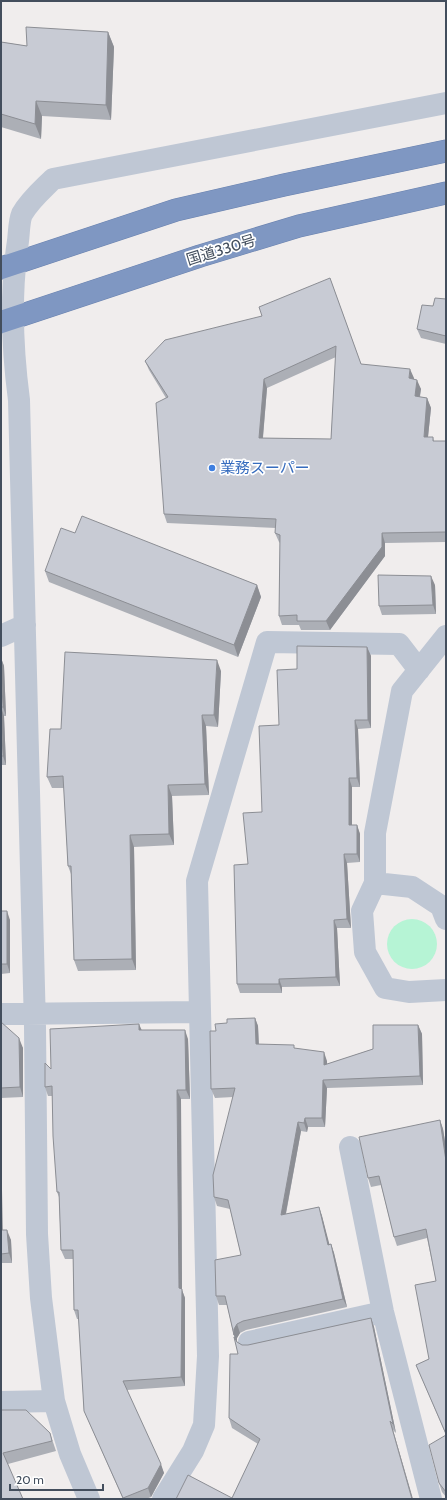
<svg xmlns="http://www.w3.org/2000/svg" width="447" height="1500" viewBox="0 0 447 1500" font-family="Cabin,'Noto Sans JP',sans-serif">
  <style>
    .green { fill: #b6f4d5 }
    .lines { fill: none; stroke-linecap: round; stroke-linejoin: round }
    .highway-casing { stroke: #6a82ae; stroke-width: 23 }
    .minor { stroke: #bfc7d4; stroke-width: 22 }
    .highway { stroke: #7f97c2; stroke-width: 22 }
    .wall { fill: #acafb6; fill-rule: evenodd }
    .shaded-wall { fill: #8c8e94 }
    .building { fill: #c8cbd4; stroke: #8c8e94; fill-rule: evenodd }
    .shop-dot { fill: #3f7fe0; stroke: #fff; stroke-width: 1.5 }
    .labels { text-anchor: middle; stroke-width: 3.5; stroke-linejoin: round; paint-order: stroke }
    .street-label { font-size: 15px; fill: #434e5d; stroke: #fff }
    .shop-label { font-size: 15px; fill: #366cbe; stroke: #fff; text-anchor: start }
  </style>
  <rect width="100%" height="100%" fill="#f0eded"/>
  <path class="green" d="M387 944a25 25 0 1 1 50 0a25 25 0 1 1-50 0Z"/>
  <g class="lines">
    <defs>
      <path id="highway" d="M1,268L176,210L284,185L446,151
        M1,322L200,256L299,226L446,193"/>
    </defs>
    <use href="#highway" class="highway-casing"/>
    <path class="minor" d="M1,636L25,625
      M446,636L402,691L375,833V883L362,911L365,952L385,988L409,992L446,990
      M375,883L412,887L441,906L446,919
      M1,1014L200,1012
      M350,1147L383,1312L431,1499
      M249,1342L383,1312
      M1,1402L54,1401
      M89,1499L70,1454L54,1401L41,1298L37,1234L35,1027L19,400C12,347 10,294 18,241C19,233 19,221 22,214C30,200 42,190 53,179L446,103
      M163,1499L193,1451L204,1425L208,1356L197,881L267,642L399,644L419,670"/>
    <use href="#highway" class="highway"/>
  </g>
  <path class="wall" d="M108,32L114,47L111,120L42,116L41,139L1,127V42L27,46Z
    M330,278L361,364L414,378L413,379L421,389L420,397L427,398L431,408L428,437H433L434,441H446V542L385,543V556L330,630H301L299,625H282L279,616L280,543L279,542L275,533L276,528L167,523L164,514L166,398L149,370L145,361L262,316ZM336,357L331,439L263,438L267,388Z
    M446,299V344L421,338L417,329L433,306Z
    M75,533L257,585L261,597L238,657L49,582L45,571Z
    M435,585L436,614L382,615L379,606Z
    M367,647L371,656V728L358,729L360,787H352V825H357L360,834V862L347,863L351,928H337L340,986L282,987V993H240L237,984L248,864L262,812L279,725L297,669Z
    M1,658L4,666L6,716H4L6,765H1Z
    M221,671L218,727L206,726L209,795L172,796L174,845L134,847L136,970L78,971L74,960L71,874L68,866L64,788H52L47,777Z
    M1,911L10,920V973L1,974Z
    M255,1018L258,1026L259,1044L295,1049L327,1061V1064L373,1049L418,1025L422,1034L423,1085L327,1088L325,1127H308L307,1132L301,1131L286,1214L319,1207L322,1216L329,1245L331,1244L334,1253L347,1307L246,1330L240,1333L237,1338V1342L242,1345H248L371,1318L374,1327L396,1433L393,1430L232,1498L258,1444L232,1428L229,1418L238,1354L227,1305H219L216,1296L241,1255L230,1209L217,1206L214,1197L233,1097L215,1098L211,1089L216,1031L227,1023Z
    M1,1022L23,1048V1097L1,1098Z
    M142,1030L188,1039L190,1099H181L182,1290L185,1298V1386L127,1390L164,1473L151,1497L146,1499H123L88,1420L84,1411L79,1319H77L74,1310L73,1259H65L61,1250L59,1197L57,1192L52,1096H48L45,1087L51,1069Z
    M440,1120L443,1129L446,1148V1435L416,1365L429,1359L436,1281L427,1238L397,1246L394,1237L381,1185L371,1187L368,1178Z
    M1,1187L2,1190V1230L11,1240L12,1263H1Z
    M1,1410L50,1433L56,1451L8,1464L1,1499Z
    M446,1435V1497L442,1492L439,1483Z"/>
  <path class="shaded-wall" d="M108,32L114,47L111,120L106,105Z
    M36,101L42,116L41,139L35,124Z
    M410,369L414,378L413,388L409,378Z
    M264,379L267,388L262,447L259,438Z
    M417,380L421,389L418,406L415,396Z
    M427,398L431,408L427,446L424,437Z
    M382,533L385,543V556L330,630L326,621Z
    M431,576L435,585L436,614L433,605Z
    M257,585L261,597L238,657L234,645Z
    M367,647L371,656V728L368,720Z
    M1,658L4,666L6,716L3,707Z
    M217,660L221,671L218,727L214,715Z
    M1,707L4,716L6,765L3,756Z
    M202,715L206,726L209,795L205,784Z
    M355,720L358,729L360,787L357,778Z
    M349,778L352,787V834L349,825Z
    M168,785L172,796L174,845L169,834Z
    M357,825L360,834V862L357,854Z
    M130,835L134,847L136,970L132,959Z
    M344,854L347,863L351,928L347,919Z
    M7,911L10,920V973L7,964Z
    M334,920L337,928L340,986L336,977Z
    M279,979L282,987V993L279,984Z
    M255,1018L258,1026L259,1052L256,1044Z
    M139,1024L143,1033L139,1030Z
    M418,1025L422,1034L423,1085L420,1076Z
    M185,1030L188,1039L190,1099L186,1090Z
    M19,1038L23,1048V1097L20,1087Z
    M324,1052L327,1061V1074L324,1065Z
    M323,1080L327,1088L325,1127L322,1118Z
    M177,1090L181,1099L182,1290L185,1298V1386L181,1377L179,1288Z
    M305,1118L308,1127L307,1132L304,1123Z
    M440,1120L443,1129L446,1148V1161Z
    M298,1122L301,1131L284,1223L281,1215Z
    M1,1187L2,1190L3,1240L1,1236Z
    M319,1207L322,1216L332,1254L328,1245Z
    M7,1230L11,1240L12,1263L9,1253Z
    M331,1244L334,1253L347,1307L343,1299Z
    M371,1318L374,1327L396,1433L393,1424Z
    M237,1324L240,1333L237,1338V1344L234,1335V1329Z
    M390,1421L393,1430L413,1499H412Z
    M161,1464L164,1473L151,1497L148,1488Z"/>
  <path class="building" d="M26,27L108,32L106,105L36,101L35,124L1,114V42L27,46Z
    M330,278L361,364L410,369L409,378L417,380L415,396L427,398L424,437H433V441H446V532L382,533V547L326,621H297V615L279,616L280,535L275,533L276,519L164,514L156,403L168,397L145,361L165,340L262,316L259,307ZM336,346L331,439L259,438L264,379Z
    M435,298L446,299V336L417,329L422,305L433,306Z
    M82,516L257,585L234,645L45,571L61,528L75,533Z
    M378,575L431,576L433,605L379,606Z
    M297,646L367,647L368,720H355L357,778H349V825H357V854H344L347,919L334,920L336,977L279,979V984H237L234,865L248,864L243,813L262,812L259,726L279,725L277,670L297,669Z
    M65,652L217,660L214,715H202L205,784L168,785L169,834L130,835L132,959L74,960L71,866H68L63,776L47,777L50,729H61Z
    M1,665L3,707H1Z
    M1,713L3,756H1Z
    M1,911H7V964H1Z
    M255,1018L256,1044L294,1045V1048L324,1052V1065L373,1049V1025H418L420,1076L323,1080L322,1118H305L304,1123L298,1122L281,1215L319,1207L328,1245L331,1244L343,1299L243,1321L237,1324L234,1329V1335L225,1296H216L215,1260L241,1255L228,1200L214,1197L213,1175L235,1088L211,1089L210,1031H216L215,1024L227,1023V1019Z
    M1,1022L19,1038L20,1087L1,1088Z
    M139,1024V1030H185L186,1090H177L179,1288L182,1289L181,1377L123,1381L161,1464L148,1488L123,1498L84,1411L78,1310H74L73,1250H61L59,1192H57L53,1136L52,1086L45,1087V1063L51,1069L50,1029Z
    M440,1120L446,1161V1434L416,1365L429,1359L415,1285L436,1281L426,1229L394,1237L379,1176L368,1178L359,1137Z
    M1,1230H7L9,1253L1,1254Z
    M371,1318L393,1424L390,1421L412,1499H176L188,1475L232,1498L260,1439L229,1418L230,1354H238L234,1337L237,1342L242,1345H248Z
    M1,1410H26L50,1433L52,1441L3,1453L23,1499H1Z
    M446,1435V1492L439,1483L429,1445Z"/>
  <circle class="shop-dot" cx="212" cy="468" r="4"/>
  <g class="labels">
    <g class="street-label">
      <text transform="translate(221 250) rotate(-17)" y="5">国道330号</text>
    </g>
    <g class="shop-label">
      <text x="220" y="473">業務スーパー</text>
    </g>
  </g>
  <rect width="447" height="1500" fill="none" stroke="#434e5d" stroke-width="4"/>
  <path d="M10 1484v6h93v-6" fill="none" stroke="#434e5d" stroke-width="2"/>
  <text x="16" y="1484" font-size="12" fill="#434e5d" stroke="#ffffff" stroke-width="3" paint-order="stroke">20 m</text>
</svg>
